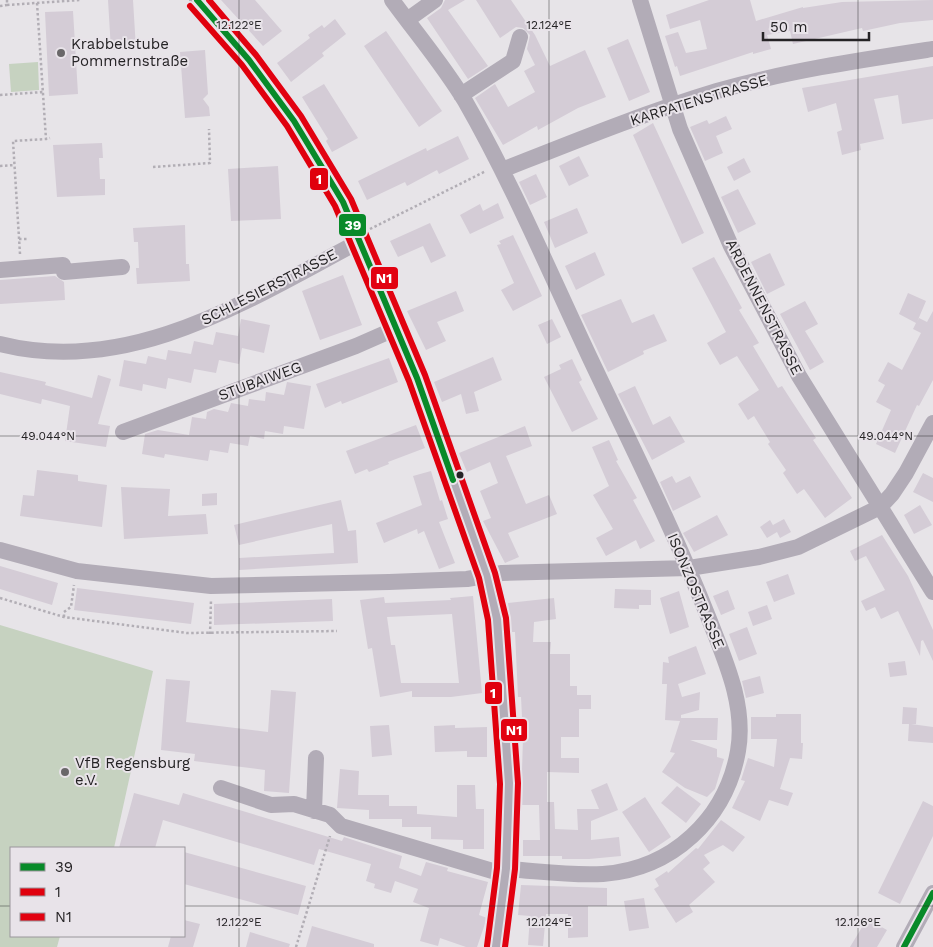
<svg xmlns="http://www.w3.org/2000/svg" width="933" height="947" viewBox="0 0 933 947" font-family="'Work Sans',sans-serif">
  <style>
    .green { fill: #c6d2c0 }
    .building { fill: #d4ccd6; fill-rule: evenodd }
    .lines { fill: none; stroke-linecap: round; stroke-linejoin: round }
    .path { stroke: #b2aeb5; stroke-width: 2.5; stroke-dasharray: 2.5 2.5; stroke-linecap: butt }
    .minor { stroke: #b2acb7; stroke-width: 16 }
    .bus-1-casing { stroke: #e8e3e9; stroke-width: 10 }
    .bus-2-casing { stroke: #e8e3e9; stroke-width: 10 }
    .bus-3-casing { stroke: #e8e3e9; stroke-width: 10 }
    .bus-1 { stroke: #088a29; stroke-width: 6 }
    .bus-2 { stroke: #e0000d; stroke-width: 6 }
    .bus-3 { stroke: #e20110; stroke-width: 6 }
    .ticks { fill: none; stroke: #252325; stroke-width: 1; stroke-opacity: 0.45 }
    .poi-dot { fill: #696769; stroke: #e8e3e9; stroke-width: 2 }
    .bus-dot { fill: #252325; stroke: #e8e3e9; stroke-width: 2 }
    .labels { text-anchor: middle; stroke-width: 4; stroke-linejoin: round; paint-order: stroke }
    .poi-label { font-size: 15px; fill: #252325; stroke: #e8e3e9; text-anchor: start }
    .street-label { font-size: 15px; fill: #252325; stroke: #e8e3e9 }
    .ticks-label { font-size: 12px; text-anchor: middle; fill: #252325; stroke: #e8e3e9; stroke-width: 4; stroke-linejoin: round; paint-order: stroke }
    .line-badge { stroke: #e8e3e9; stroke-width: 2 }
    .badge-label { font-size: 14px; text-anchor: middle; font-weight: bold; fill: #fff }
  </style>
  <rect width="100%" height="100%" fill="#e7e4e8"/>
  <path class="green" d="M38,62L39,90L11,92L9,64Z
    M0,625L153,671L114,848H11V936H60L57,947H0Z"/>
  <path class="building" d="M108,0H133L136,49L111,50Z
    M221,0H255L282,31L263,46Z
    M445,0H465L448,10L488,66L468,79L427,18L441,8Z
    M476,0H511L535,35L550,66L585,50L606,97L578,108L538,130L537,126L503,145L475,98L495,84L508,107L535,92L524,71L535,65L527,49L530,35L523,28L516,27L500,38Z
    M709,0H750L756,21L803,7V8L842,2L933,0V20L900,23L863,31L862,28L793,44L790,31L767,35L771,49L753,54V52L680,76L677,66L675,67L665,36L678,32L686,53L707,49L700,20L670,29L666,15Z
    M73,11L78,94L49,96L45,12Z
    M335,19L346,34L322,53L324,56L291,82L277,63L310,38L308,35L322,25L324,28Z
    M386,31L442,111L419,127L364,46Z
    M628,39L650,92L629,101L607,48Z
    M205,50L208,94L203,99L209,107L210,116L185,118L180,52Z
    M933,66V119L902,124L898,95L874,99L884,139L860,144L861,150L842,155L837,132L842,130L836,103L808,112L802,88Z
    M324,84L358,138L332,152L326,141L328,139L302,97Z
    M726,116L732,129L716,136L723,153L705,161L690,127L707,120L709,124Z
    M653,123L704,233L682,244L633,135Z
    M458,136L469,159L439,174L437,170L407,186L405,182L367,200L358,181L426,148L427,151Z
    M102,143L103,158H99L100,179H105V195L57,197L53,145Z
    M579,156L589,176L569,186L559,166Z
    M744,158L751,172L734,181L727,167Z
    M278,166L281,219L231,221L228,169Z
    M536,174L547,197L530,205L519,182Z
    M738,189L756,224L738,233L721,197Z
    M498,203L504,218L470,234L460,215L480,204L483,211Z
    M577,208L588,233L555,248L544,222Z
    M430,223L446,256L431,263L423,246L398,257L390,241Z
    M185,225L186,264H189L190,281L137,284L136,268H139L138,242H134L133,228Z
    M513,235L542,296L513,311L501,290L514,283L497,245L501,244L499,241Z
    M595,252L605,275L576,290L565,266Z
    M770,253L785,285L767,294L751,262Z
    M714,257L742,308L739,310L759,343L753,346L778,388L782,386L793,403L816,438L813,440L852,498L825,518L804,489L797,494L783,473L786,470L768,444L770,442L754,416L748,420L738,404L759,390L737,356L720,365L707,343L726,332L692,268Z
    M343,275L362,325L320,340L302,291Z
    M55,276L64,282L65,300L0,304V280Z
    M456,291L464,311L437,322L446,341L426,350L407,311Z
    M908,293L926,301L917,322L919,318L927,322L933,311V380L919,406L917,405L895,453L876,444L891,410L876,402L885,385L878,381L888,362L902,370L921,333L913,329L916,323L899,314Z
    M621,299L632,323L654,314L667,341L643,351L644,354L608,372L581,315Z
    M805,301L818,324L805,331L824,362L810,370L780,314Z
    M241,319L270,325L264,353L242,348L239,364L219,360L216,373L194,369L191,383L168,378L166,389L143,384L142,391L119,386L124,360L146,364L148,356L166,360L168,350L191,354L194,341L213,345L216,332L238,336Z
    M552,319L561,337L547,344L538,325Z
    M493,357L502,380L474,392L479,411L466,414L461,394L442,402L434,382Z
    M389,358L398,382L342,404L341,401L325,408L316,384Z
    M572,359L582,380L579,382L598,419L572,432L544,377L561,369L559,365Z
    M0,372L46,382L45,385L92,398L98,375L111,379L98,424L110,426L106,447L65,441L70,406L42,399L41,404L0,394Z
    M287,382L311,386L304,429L284,426L283,434L265,431L264,439L250,436L248,446L230,443L228,453L210,450L208,461L165,454L164,458L142,454L145,434L158,430L189,435L192,417L206,419L207,412L214,409L228,412L231,403L248,406L249,399L265,401L266,392L284,395Z
    M635,386L653,425L670,416L685,442L652,460L618,394Z
    M416,425L425,448L388,462L389,464L369,472L367,469L355,474L346,451Z
    M525,426L532,446L506,456L526,504L549,495L557,514L508,533L519,557L505,563L483,521L491,518L480,491L498,483L490,462L467,472L459,453Z
    M609,440L618,460L616,461L637,498L633,500L655,541L640,549L636,540L606,556L596,538L613,529L593,495L609,486L592,447Z
    M37,470L78,475V481L107,485L102,527L20,516L23,495L34,496Z
    M431,471L440,501L442,500L448,519L439,522L455,563L439,569L424,531L418,534L417,529L384,543L376,523L422,505L413,476Z
    M923,473L933,478V502L913,492Z
    M672,476L676,483L690,476L701,497L673,511L660,482Z
    M121,487L170,489L168,516L206,514L208,534L124,539Z
    M217,493V505L202,506V494Z
    M341,500L348,531L356,530L358,563L239,570V558L334,553L332,524L239,545L234,525Z
    M920,505L932,525L914,534L904,515Z
    M717,515L728,535L694,552L683,533Z
    M784,519L791,532L780,538L777,532L767,538L760,527L770,520L774,527L773,525Z
    M882,535L908,576L933,630V661L923,640L921,641L920,656L898,611L881,619L875,607L866,611L861,601L885,590L866,556L855,561L850,551Z
    M0,566L58,583L52,605L0,589Z
    M788,574L795,594L774,602L766,582Z
    M77,588L194,603L191,624L74,610Z
    M615,589L651,590V605H639V609L614,608Z
    M728,590L735,609L721,615L713,596Z
    M679,591L689,627L670,634L660,598Z
    M473,596L482,693L451,697H412V691L380,697L372,648L368,649L360,600L384,597L385,603L451,600L450,598ZM452,614L459,683H401L395,645H391L387,617Z
    M554,598L556,619L534,622L533,642H551L550,654H570V686H577V695H591V709H579V737H561V758H579V773L547,772V802H554L555,829L578,830L577,809H599L591,790L607,783L618,810L591,821V840L619,837L621,856L589,859H562V856H523V840H540L539,805H521L523,737L521,697H518L515,632H511L508,603Z
    M332,599L333,621L214,625V604Z
    M767,605L772,619L753,626L748,612Z
    M747,627L757,654L739,661L729,634Z
    M696,646L706,674L678,684L682,697L700,692L699,710L681,715V718H718L717,740H690L717,749V757L724,759L715,789L707,797L685,788L662,772L675,753L670,752L680,721L665,720L667,684H662L663,662L669,663L668,657Z
    M905,661L907,675L890,677L888,663Z
    M760,676L764,693L746,698L742,681Z
    M166,679L190,681L186,722L268,732L271,690L296,692L289,793L264,791L265,770L194,761L195,754L161,750Z
    M903,707L917,708L916,724H911L933,727V743L908,741L909,724H902Z
    M776,714H801V743H803L802,759L790,758L780,789L793,793L788,806L769,800L760,821L732,808L745,781L741,780L748,758L774,767L777,739H751V717H776Z
    M389,725L392,755L372,757L370,726Z
    M455,725V728L487,727V757H467V751L435,752L434,726Z
    M340,769L359,771L358,795H389V806H417V814L457,817V785H475L476,809H484V849H463V840L431,839V827H402V819H369V810L337,808Z
    M677,786L701,804L686,823L661,803Z
    M134,793L179,805L183,793L342,841L344,837L402,856L399,868L421,876L426,862L448,868L447,871L488,882L479,915L487,918L477,947H466L440,938L438,946L420,941L429,908L413,902L418,889L395,881L391,893L374,888L375,884L366,881L371,864L319,849L314,865L163,820L155,848H119Z
    M645,797L671,837L649,852L622,812Z
    M923,801L933,806V836L900,904L878,893Z
    M721,820L745,837L733,852L723,845L704,855L710,863L703,869L715,882L689,905L693,912L676,923L654,889L659,886L655,879L667,871L668,873L696,848L698,849Z
    M184,852L306,886L298,915L184,884Z
    M521,885L607,888V906H588V937L568,938V914H546L543,946L528,945L530,916L518,915Z
    M644,898L649,928L629,931L624,901Z
    M867,919L887,930L877,947H850Z
    M184,920L200,924L193,947H168L171,936H184Z
    M312,926L374,944V947H306Z
    M250,932L290,944L289,947H246Z"/>
  <g class="lines">
    <path class="path" d="M7,0V5L80,0
      M37,3L46,139L50,138
      M0,6L7,5
      M0,95L43,92
      M0,166L15,165
      M153,167L210,163L209,129
      M370,229L486,171
      M19,239H28
      M20,254L13,141L46,139
      M0,598L64,617L187,633L337,631
      M64,617V612L71,607L74,585
      M210,634L211,600
      M296,947L330,836"/>
    <path class="minor" d="M197,0L249,60L294,121L343,202L417,378L487,576L497,619L509,784L506,869L496,947
      M392,0C416,33 444,66 465,101C512,183 549,271 589,356C630,443 674,530 709,619C725,660 746,705 738,751C726,819 672,869 603,874C571,876 538,871 506,869
      M640,0L680,129L731,246L799,376L933,592
      M407,20L435,0
      M461,95L513,61L520,37
      M502,170C573,142 644,113 717,91C787,71 861,60 933,49
      M0,270L63,265L64,272L122,267
      M0,344C131,377 250,299 360,241
      M123,432L356,346L397,328
      M0,550L77,571L211,586L389,582L467,579L502,573L689,568L759,557L798,547L880,507L892,494L906,473L933,423
      M221,788L271,805L294,804L330,815L341,826L506,875
      M314,811L316,758
      M904,947L933,893"/>
    <defs>
      <path id="bus-1" d="M197,0L249,60L294,121L343,202L417,378L453,480
        M904,947L933,893"/>
      <path id="bus-2" d="M190,6L242,65L287,126L335,206L409,381L479,578L488,620L500,784L497,868L487,946"/>
      <path id="bus-3" d="M209,0L256,55L301,116L351,199L425,375L495,573L506,618L518,783L515,869L505,947"/>
    </defs>
    <use href="#bus-1" class="bus-1-casing"/>
    <use href="#bus-2" class="bus-2-casing"/>
    <use href="#bus-3" class="bus-3-casing"/>
    <use href="#bus-1" class="bus-1"/>
    <use href="#bus-2" class="bus-2"/>
    <use href="#bus-3" class="bus-3"/>
  </g>
  <path class="ticks" d="M239,0V947M549,0V947M858,0V947M0,436H933M0,906H11M184,906H933"/>
  <g class="poi-dot">
    <circle cx="61" cy="53" r="5"/>
    <circle cx="65" cy="772" r="5"/>
  </g>
  <circle class="bus-dot" cx="460" cy="475" r="4.5"/>
  <g class="labels">
    <g class="poi-label">
      <text x="71" y="49">Krabbelstube<tspan x="71" dy="17">Pommernstraße</tspan></text>
      <text x="75" y="768">VfB Regensburg<tspan x="75" dy="17">e.V.</tspan></text>
    </g>
    <g class="street-label">
      <text transform="translate(699 100) rotate(-17)" y="5">KARPATENSTRASSE</text>
      <text transform="translate(269 287) rotate(-27)" y="5">SCHLESIERSTRASSE</text>
      <text transform="translate(764 307) rotate(63)" y="5">ARDENNENSTRASSE</text>
      <text transform="translate(260 381) rotate(-20)" y="5">STUBAIWEG</text>
      <text transform="translate(696 591) rotate(67)" y="5">ISONZOSTRASSE</text>
    </g>
  </g>
  <g class="ticks-label">
    <text x="239" y="29">12.122°E</text>
    <text x="549" y="29">12.124°E</text>
    <text x="48" y="440">49.044°N</text>
    <text x="886" y="440">49.044°N</text>
    <text x="239" y="926">12.122°E</text>
    <text x="549" y="926">12.124°E</text>
    <text x="858" y="926">12.126°E</text>
  </g>
  <g class="line-badge">
    <rect x="309" y="167" width="20" height="24" rx="5" fill="#e0000d"/>
    <rect x="338" y="213" width="29" height="24" rx="5" fill="#088a29"/>
    <rect x="370" y="266" width="29" height="24" rx="5" fill="#e20110"/>
    <rect x="484" y="681" width="19" height="24" rx="5" fill="#e0000d"/>
    <rect x="500" y="718" width="28" height="24" rx="5" fill="#e20110"/>
  </g>
  <g class="badge-label">
    <text x="319" y="184">1</text>
    <text x="353" y="230">39</text>
    <text x="384" y="283">N1</text>
    <text x="493" y="698">1</text>
    <text x="514" y="735">N1</text>
  </g>
  <rect x="10" y="847" width="175" height="90" fill="#e8e3e9" stroke="#9a969b"/>
  <rect x="20" y="863" width="25" height="8" fill="#088a29" stroke="#9a969b"/>
  <text x="55" y="872" font-size="15" fill="#252325">39</text>
  <rect x="20" y="888" width="25" height="8" fill="#e0000d" stroke="#9a969b"/>
  <text x="55" y="897" font-size="15" fill="#252325">1</text>
  <rect x="20" y="913" width="25" height="8" fill="#e20110" stroke="#9a969b"/>
  <text x="55" y="922" font-size="15" fill="#252325">N1</text>
  <path d="M763 32v8h106v-8" fill="none" stroke="#252325" stroke-width="2.5"/>
  <text x="770" y="32" font-size="15" fill="#252325" stroke="#e8e3e9" stroke-width="4" paint-order="stroke">50 m</text>
</svg>
